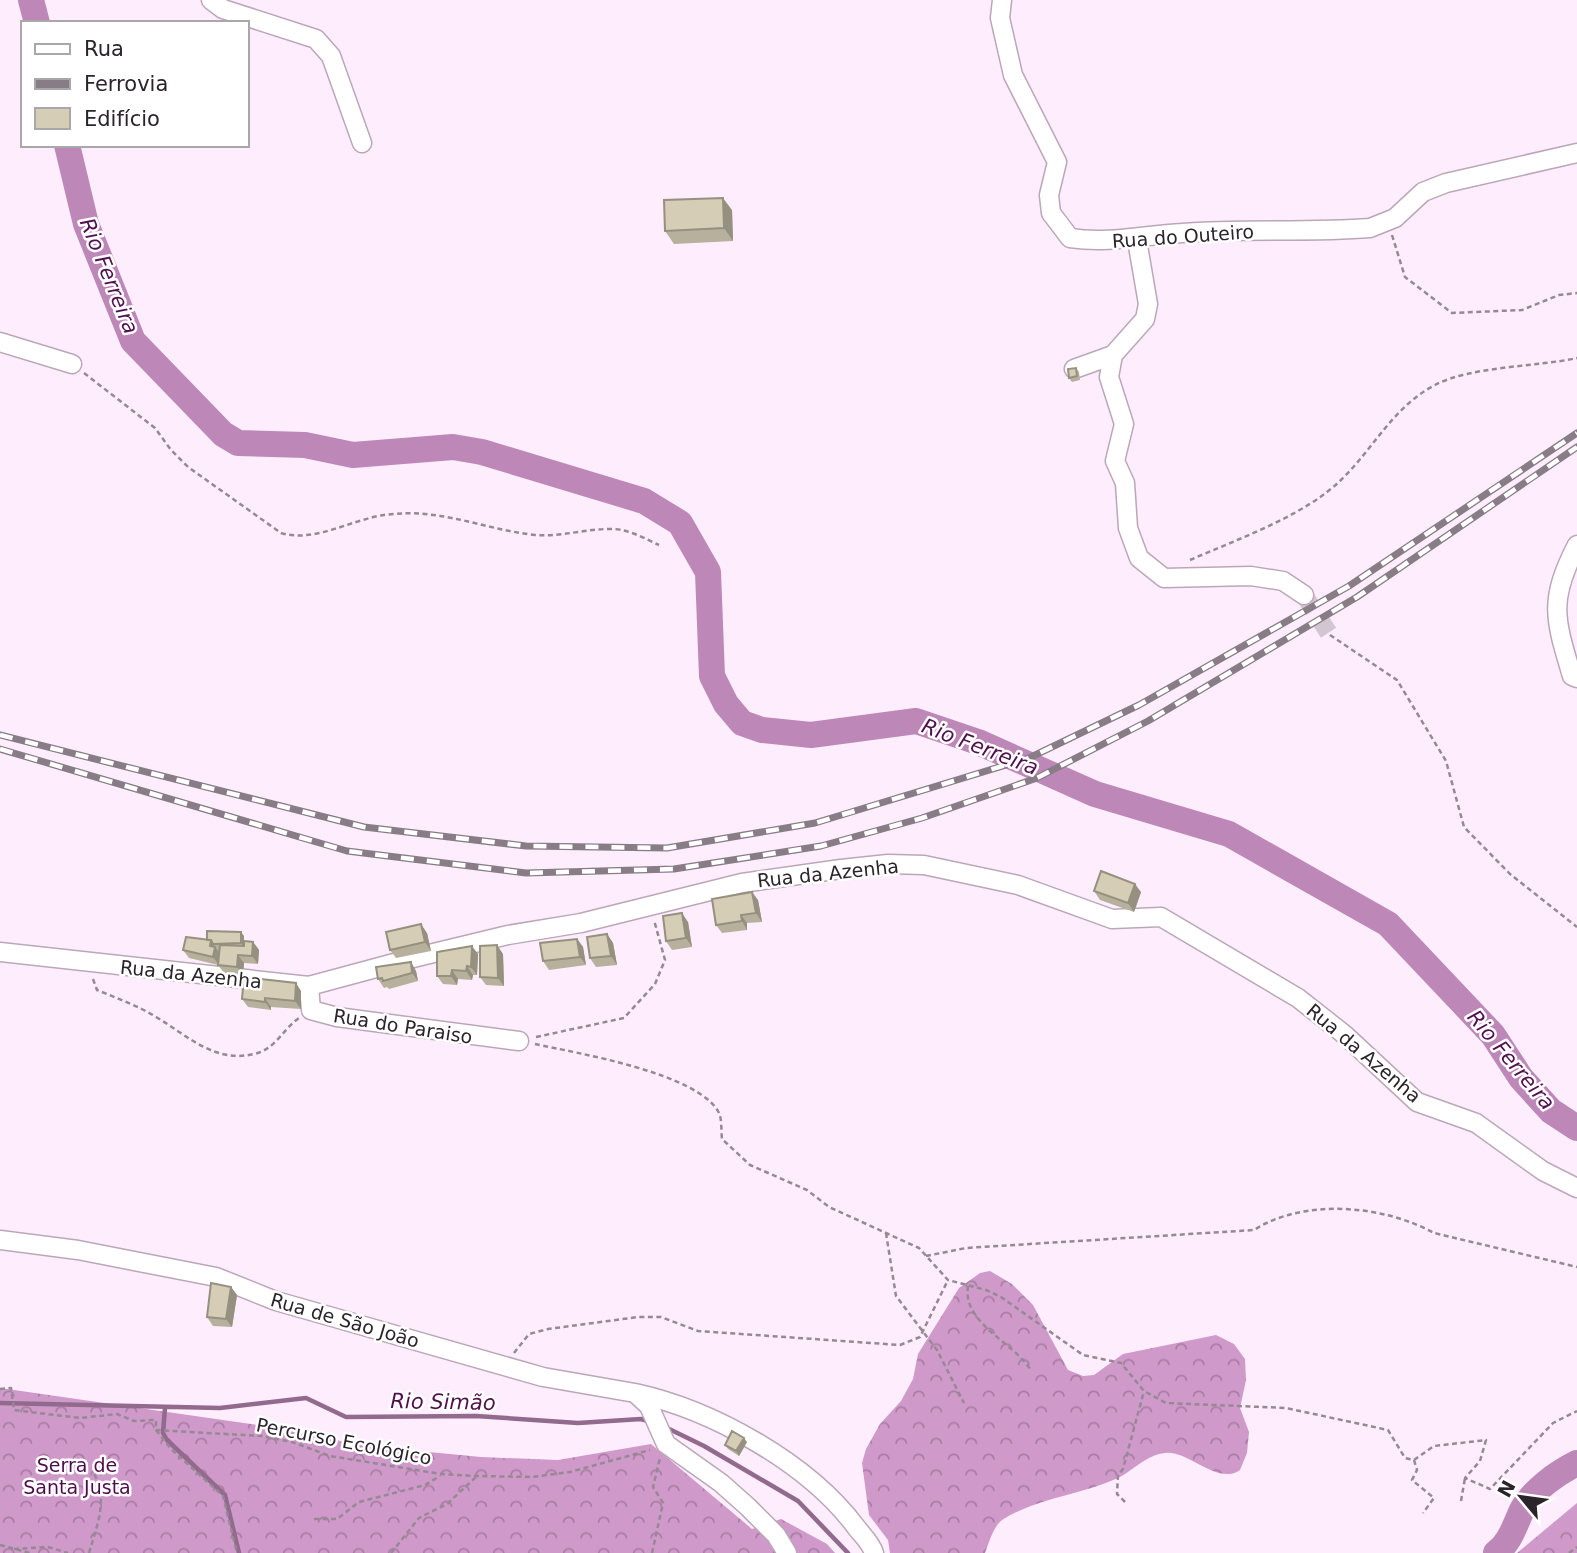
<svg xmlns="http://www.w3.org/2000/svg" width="1577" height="1553" viewBox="0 0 1577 1553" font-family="'DejaVu Sans',sans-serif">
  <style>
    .forest { fill: url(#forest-crowns) }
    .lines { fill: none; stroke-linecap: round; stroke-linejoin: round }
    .stream { stroke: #916a8d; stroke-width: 4.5 }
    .river { stroke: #bd88b8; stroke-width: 26 }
    .minor-tunnel { stroke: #d4c5d2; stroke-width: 18; stroke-dasharray: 18 9; stroke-linecap: butt }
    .minor-casing { stroke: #bba7b8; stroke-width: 21 }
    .path { stroke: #958994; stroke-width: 2.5; stroke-dasharray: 5 3.5; stroke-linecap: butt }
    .minor { stroke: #fff; stroke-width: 18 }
    .rail-casing { stroke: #887c86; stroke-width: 7 }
    .rail { stroke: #fff; stroke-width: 4.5; stroke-dasharray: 13; stroke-linecap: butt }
    .wall { fill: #b7b09c }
    .shaded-wall { fill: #95907f }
    .building { fill: #d5cdb5; stroke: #95907f; stroke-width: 2 }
    .labels { text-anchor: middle; stroke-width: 5; stroke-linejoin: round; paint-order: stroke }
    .street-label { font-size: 19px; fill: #2b242a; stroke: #fff }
    .park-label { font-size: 19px; fill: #4e0c4b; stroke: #fff }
    .water-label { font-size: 21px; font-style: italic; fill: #51104e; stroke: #fff }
  </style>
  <defs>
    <pattern id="forest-crowns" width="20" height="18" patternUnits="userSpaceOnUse" patternTransform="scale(1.75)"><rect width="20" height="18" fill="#cf99c9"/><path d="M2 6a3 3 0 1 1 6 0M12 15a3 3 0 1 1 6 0" fill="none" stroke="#a87da3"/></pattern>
  </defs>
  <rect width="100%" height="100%" fill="#feedfc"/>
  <path class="forest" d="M990,1271L1012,1284L1033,1305L1068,1370L1083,1376L1094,1375L1123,1354L1216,1335L1234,1344L1245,1359L1246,1380L1240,1408L1249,1432L1247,1453L1240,1470C1217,1486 1189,1450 1165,1453C1146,1455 1134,1470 1118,1478C1081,1495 1036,1498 1002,1520C993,1527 989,1543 985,1553H890L888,1540L869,1515L862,1463L866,1449L880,1424L901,1401L913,1379L918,1354L959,1288L980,1273Z
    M0,1388L264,1426L366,1446L481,1457L558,1460L651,1444L752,1529L781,1519L827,1544L835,1553H0Z
    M1577,1503V1553H1517Z"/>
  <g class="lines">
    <path class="stream" d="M0,1403L220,1408L306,1398L346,1417L476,1416L578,1423L641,1419L651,1422
      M165,1408L163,1433L167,1440L225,1495L239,1553
      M663,1426L704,1446L798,1501L848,1553"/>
    <path class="river" d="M31,0L37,23
      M67,145L86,224L133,341L223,434L238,443L305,445L353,455L453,447L482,452L644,501L680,523L708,572L712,676L726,704L742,723L762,730L811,735L916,721L978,742L1095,794L1229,834L1388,924L1493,1035L1521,1078L1551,1111L1577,1128
      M1496,1553C1511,1541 1514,1527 1522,1510C1533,1490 1557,1473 1577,1463"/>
    <path class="minor-tunnel" d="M1304,595L1330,635"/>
    <defs>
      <path id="minor" d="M211,0L223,9L316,39L331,56L362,143
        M1002,0L1000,18L1013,75L1057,162L1049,195L1051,213L1070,238C1109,244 1143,235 1182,233C1245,228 1308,233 1370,228L1395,218L1423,192L1446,183L1577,153
        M1137,240L1148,304L1145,319L1113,355L1109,377L1124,424L1115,461L1125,483L1128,528L1139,558L1164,578L1251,576L1283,581L1304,595
        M0,342L72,364
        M1074,369L1113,355
        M1577,545C1548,601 1555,619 1572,676L1577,678
        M0,952L309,986L413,958L508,935L581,923L742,883L841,869L888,864L924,865L1018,885L1112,919L1161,917L1298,998L1345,1035L1417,1102L1476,1123L1543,1171L1577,1188
        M309,986L311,1010L337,1017L519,1041
        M0,1240L78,1250L216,1277L276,1301L543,1377L635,1393L649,1406L666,1444L721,1483L748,1507L776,1535L787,1553
        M635,1393C713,1410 808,1463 856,1527C862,1535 871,1543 874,1553"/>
    </defs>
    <use href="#minor" class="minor-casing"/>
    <path class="path" d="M1392,235L1405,277L1452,313L1522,310L1559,295L1577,293
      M84,373L155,428L171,450L188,467L281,533C314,543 350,520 384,515C440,507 481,529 535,535C561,537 584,529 609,529C626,528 644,538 659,545
      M1190,560C1238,539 1304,516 1341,480C1374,448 1393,407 1435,385C1471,366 1536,367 1577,358
      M1330,635L1397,680L1446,761L1464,827L1510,874L1577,927
      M93,979L97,990C119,999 141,1007 161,1020C190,1038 216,1063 254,1054C275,1050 283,1029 299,1018
      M536,1037L624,1018L655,984L665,960L654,920
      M535,1044C576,1053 699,1073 719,1113C722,1119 721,1131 722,1139L750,1165L807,1190L829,1207L919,1248L948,1280L986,1290L1001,1297L1083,1355L1121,1363L1144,1391L1166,1403L1286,1408L1388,1430L1405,1458L1414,1460L1434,1446L1486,1440L1480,1461L1465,1478L1490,1489L1553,1423L1577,1411
      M886,1233L896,1296L937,1350L964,1403
      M926,1256L966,1248L1254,1230C1304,1198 1383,1205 1434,1233L1577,1267
      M968,1286C962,1323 1013,1342 1030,1369
      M514,1353L529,1334L548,1329L638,1317H661L698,1331L900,1345L920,1337L948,1280
      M0,1389L11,1388L14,1410L80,1418L117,1414L134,1421L156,1420V1430L261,1436L292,1442L330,1456L441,1474L477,1476L532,1477L570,1472L650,1450
      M156,1430L171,1449L223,1496L237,1553
      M1414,1460L1417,1470L1412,1480L1434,1498L1423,1513
      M1461,1501L1465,1478
      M1125,1502L1117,1494L1118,1475L1123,1469L1144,1391
      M314,1519H337L359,1502L425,1485L440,1476
      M0,1545L30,1553
      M14,1549L48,1547L68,1553
      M89,1553C97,1525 109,1499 93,1472
      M391,1553L419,1518L447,1504L476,1477
      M652,1553L663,1503L653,1487L660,1458
      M1569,1553L1577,1547"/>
    <use href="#minor" class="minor"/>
    <defs>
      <path id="rail" d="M0,735L364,827L526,846L667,848L815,823L1029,758L1139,705L1349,586L1577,433
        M0,749L347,851L526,873L674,869L821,846L922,818L1037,778L1148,721L1357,597L1577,447"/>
    </defs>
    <use href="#rail" class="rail-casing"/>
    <use href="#rail" class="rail"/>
  </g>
  <path class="wall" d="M732,210L733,241L674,244L665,231Z
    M1076,368L1079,372L1080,380L1072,382L1069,378Z
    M1094,891L1141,892L1134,912L1100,900Z
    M758,900L762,922L747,923V930L722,933L716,925Z
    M688,922L692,947L672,950L666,941Z
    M427,933L431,951L396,958L390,950Z
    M607,934L613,943L617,965L596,967L590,958Z
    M244,936V942H253L259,950L258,964L244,963L243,975L224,973L218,965L189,958L183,950L207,940Z
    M577,939L583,947L586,965L549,970L543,961Z
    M478,954L477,975H473L472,980L458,979L457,985L443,984L437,976Z
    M503,954L504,986L486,985L480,977Z
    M416,971L418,981L389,989L387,987L384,988L378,979Z
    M301,991V1009L271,1007V1010L248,1007L242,999Z
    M231,1287L237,1295L232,1327L213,1326L207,1317Z
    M747,1442L739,1456L728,1449L725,1445Z"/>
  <path class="shaded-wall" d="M723,198L732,210L733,241L724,228Z
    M1135,884L1141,892L1134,912L1128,903Z
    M752,892L758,900L762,922L756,913Z
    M682,913L688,922L692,947L686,938Z
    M741,915L747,923V930L742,921Z
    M421,924L427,933L431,951L425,942Z
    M241,932L244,936V948L241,943Z
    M607,934L613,943L617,965L611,956Z
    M577,939L583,947L586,965L580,957Z
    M211,940L221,956L219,965L213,957L210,946Z
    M253,942L259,950L258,964L252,956Z
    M497,945L503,954L504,986L498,978Z
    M472,946L478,954L477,975L471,967Z
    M238,955L244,963L243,975L237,967Z
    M411,962L416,971L418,981L412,973Z
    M467,966L473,975L472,980L466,971Z
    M452,970L458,979L457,985L451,976Z
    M296,983L301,991V1009L295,1001Z
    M265,998L271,1007V1010L265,1002Z
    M231,1287L237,1295L232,1327L226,1319Z
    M744,1438L747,1442L739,1456L736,1451Z"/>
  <path class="building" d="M723,198L724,228L665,231L664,200Z
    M1076,368L1077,376L1069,378L1068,369Z
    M1101,871L1135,884L1128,903L1094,891Z
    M752,892L756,913L741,915L742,921L716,925L712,899Z
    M682,913L686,938L666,941L663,916Z
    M421,924L425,942L390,950L386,932Z
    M207,931L241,932V943L213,944L211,940H207Z
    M607,934L611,956L590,958L587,937Z
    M186,937L211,940L210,946L215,947L213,957L183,950Z
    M577,939L580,957L543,961L540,943Z
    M244,941L253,942L252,956L238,955L237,967L218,965L220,945L244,946Z
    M497,945L498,978L480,977V946Z
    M472,946L471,967L467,966L466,971L452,970L451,976H437V952Z
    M411,962L412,973L383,981L382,978L378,979L376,967Z
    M244,977L296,983L295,1001L265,998V1002L242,999Z
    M211,1283L231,1287L226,1319L207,1317Z
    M732,1431L744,1438L736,1451L725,1445Z"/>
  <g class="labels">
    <g class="street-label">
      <text transform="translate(1183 236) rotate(-4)" y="7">Rua do Outeiro</text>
      <text transform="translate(828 873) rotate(-6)" y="7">Rua da Azenha</text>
      <text transform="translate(191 974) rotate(6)" y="7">Rua da Azenha</text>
      <text transform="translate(403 1026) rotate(9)" y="7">Rua do Paraiso</text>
      <text transform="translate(1364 1053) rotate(40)" y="7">Rua da Azenha</text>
      <text transform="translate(345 1320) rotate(16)" y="7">Rua de São João</text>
      <text transform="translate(344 1441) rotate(11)" y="7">Percurso Ecológico</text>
    </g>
    <g class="park-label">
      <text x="77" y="1472">Serra de<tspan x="77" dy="22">Santa Justa</tspan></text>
    </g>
    <g class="water-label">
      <text transform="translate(109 276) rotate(68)" y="7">Rio Ferreira</text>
      <text transform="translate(980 747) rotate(21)" y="7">Rio Ferreira</text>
      <text transform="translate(1511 1060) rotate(50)" y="7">Rio Ferreira</text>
      <text transform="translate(443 1402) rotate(1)" y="7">Rio Simão</text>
    </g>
  </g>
  <rect x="21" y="21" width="228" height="126" fill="#ffffff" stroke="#aaa7aa" stroke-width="2"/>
  <rect x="35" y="44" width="35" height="10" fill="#ffffff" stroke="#aaa7aa" stroke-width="2"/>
  <text x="84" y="56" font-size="21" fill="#2b242a">Rua</text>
  <rect x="35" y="79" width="35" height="10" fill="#887c86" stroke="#aaa7aa" stroke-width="2"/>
  <text x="84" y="91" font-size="21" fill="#2b242a">Ferrovia</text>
  <rect x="35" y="108" width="35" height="21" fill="#d5cdb5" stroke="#aaa7aa" stroke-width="2"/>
  <text x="84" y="126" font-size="21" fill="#2b242a">Edifício</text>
  <g transform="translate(1521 1497) rotate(299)" stroke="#ffffff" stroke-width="5" paint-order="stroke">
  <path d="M0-5L12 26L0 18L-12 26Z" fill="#2b242a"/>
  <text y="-10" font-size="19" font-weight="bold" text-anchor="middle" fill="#2b242a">N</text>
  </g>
</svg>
